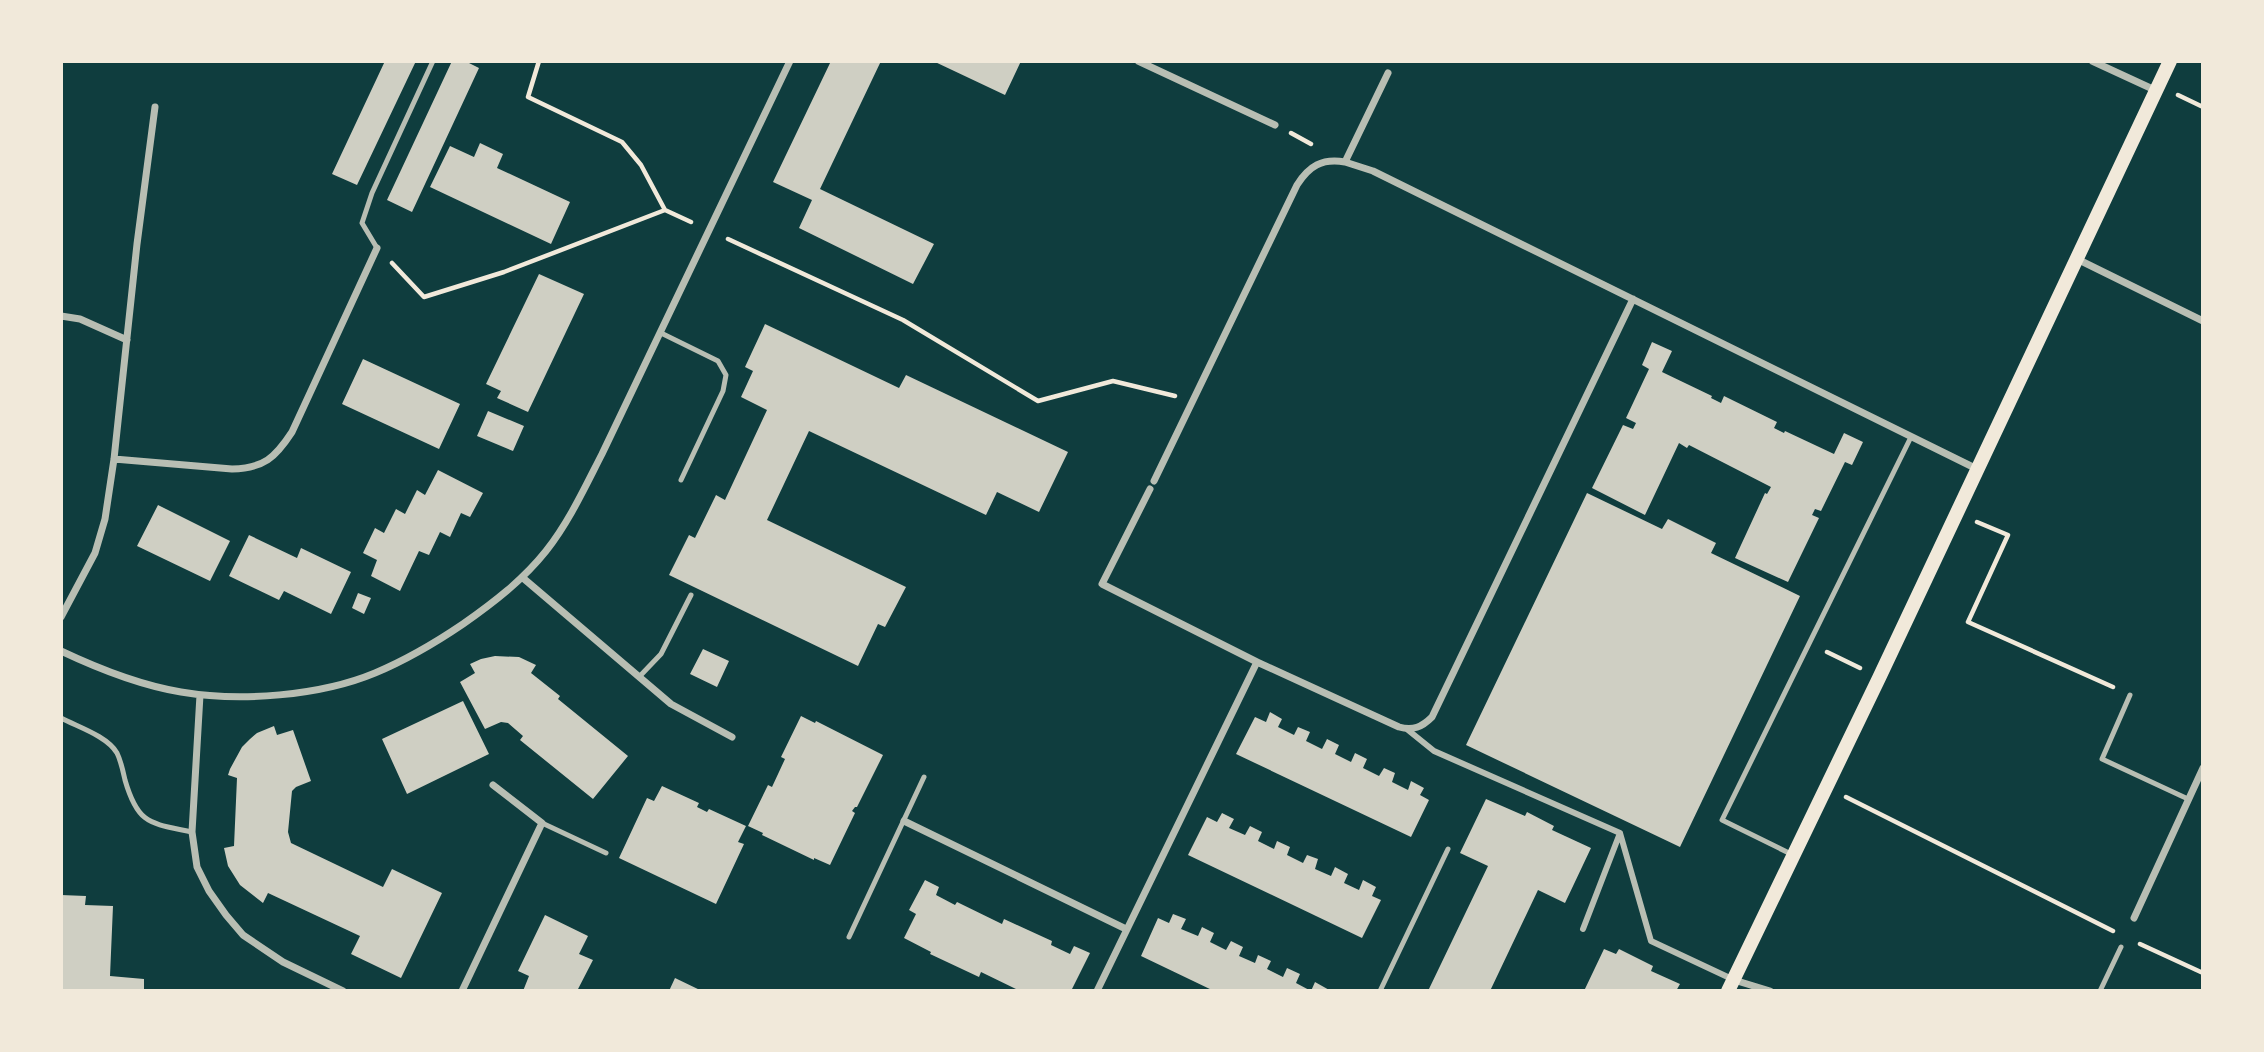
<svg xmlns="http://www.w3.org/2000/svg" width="2264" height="1052" viewBox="0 0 2264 1052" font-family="'Exo 2',sans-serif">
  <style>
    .building { fill: #cfcfc3 }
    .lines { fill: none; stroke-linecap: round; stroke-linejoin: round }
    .path { stroke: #f1e9da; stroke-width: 4.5 }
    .service { stroke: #b8beb3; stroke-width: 5 }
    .pedestrian { stroke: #b8beb3; stroke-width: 6 }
    .minor { stroke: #b8beb3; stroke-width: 7 }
    .secondary { stroke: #f1e9da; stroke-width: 14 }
  </style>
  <rect width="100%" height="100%" fill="#0f3d3e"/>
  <path class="building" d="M385,61H416L357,185L332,174Z
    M452,61H465L479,68L412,212L387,200Z
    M831,61H881L820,189L934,244L913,284L799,228L812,200L773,182Z
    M933,61H1021L1005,95Z
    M480,143L503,154L497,168L570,202L551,244L430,187L450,146L474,157Z
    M539,274L584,294L528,412L497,398L501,391L486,384Z
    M765,324L899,388L906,375L1068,452L1039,512L997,492L986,515L809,431L767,520L906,587L885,627L878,624L858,666L669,575L689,535L695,538L716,495L725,500L767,410L741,397L753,371L745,367Z
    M1652,342L1672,351L1662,372L1712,396L1711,398L1721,403L1724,396L1777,422L1774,428L1784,433L1785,431L1834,454L1844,433L1863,442L1852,465L1845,462L1821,511L1815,509L1812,515L1819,518L1788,582L1735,558L1765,493L1767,494L1771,487L1689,445L1687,448L1679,443L1645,515L1592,488L1623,425L1633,429L1636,423L1626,418L1649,369L1642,365Z
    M363,359L460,404L439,449L342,404Z
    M488,411L524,426L513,451L477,436Z
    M438,470L483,493L470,517L461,513L450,537L440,532L429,555L419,551L400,591L371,576L377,560L363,553L375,528L384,533L396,509L405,514L417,490L425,495Z
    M1587,493L1662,529L1668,519L1716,543L1711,553L1800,596L1680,847L1466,745Z
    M158,505L230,541L210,581L137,546Z
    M249,535L297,558L301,548L351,572L331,614L284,591L279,600L229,576Z
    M358,593L371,598L364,614L352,608Z
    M703,649L729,661L717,687L690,674Z
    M495,656L519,657L536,665L531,673L560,696L558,699L628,756L593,799L520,740L523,736L508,723L501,722L485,729L460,682L475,673L470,664L481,659Z
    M463,701L489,754L407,794L382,739Z
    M1270,712L1282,719L1278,727L1294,735L1298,727L1310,732L1306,741L1322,749L1327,739L1339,745L1335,754L1351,762L1355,753L1367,759L1363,768L1379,776L1384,768L1395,773L1392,782L1408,790L1411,781L1424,788L1420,795L1429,800L1411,837L1236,754L1255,717L1266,722Z
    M801,716L815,723L816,721L883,755L857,807H855L852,811L855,813L830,865L814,858V860L762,835L763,833L748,826L768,785L772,787L785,759L781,757Z
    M274,726L277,735L293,730L311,781L296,787L292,791L288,832L291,843L383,887L392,869L442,893L401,978L351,954L360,936L268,893L263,903L240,885L228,866L224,848L234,846L237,778L228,775L230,769L242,747L250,739L257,733Z
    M662,786L699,803L697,807L707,812L709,809L746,826L738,842L744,844L716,904L619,858L647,798L654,801Z
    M1486,799L1525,816L1527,812L1554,826L1552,830L1591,848L1565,903L1538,890L1490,991H1428L1488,866L1460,853Z
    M1222,813L1234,819L1229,828L1245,835L1250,826L1262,832L1258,841L1274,849L1277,841L1290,847L1287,855L1303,863L1307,855L1318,859L1315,869L1331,876L1335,867L1348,874L1344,883L1359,890L1363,880L1376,887L1372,896L1381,900L1362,938L1188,855L1207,817L1217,822Z
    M925,880L939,887L936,895L955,905L957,902L1002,924L1004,919L1052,941L1051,945L1070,954L1074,946L1090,953L1071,991H1020L981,972L979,977L930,954L931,952L904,938L916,914L909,910Z
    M61,895L86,896L85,905L113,906L110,976L144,979V991H61Z
    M1173,914L1186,919L1181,929L1198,936L1202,927L1214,933L1210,942L1226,950L1231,941L1243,947L1239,956L1255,963L1258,955L1271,961L1267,969L1283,977L1287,968L1300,974L1296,983L1311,991L1315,982L1331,991H1214L1141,956L1158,918L1169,923Z
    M545,915L588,936L579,954L593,960L577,991H523L529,976L518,971Z
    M1604,949L1616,954L1619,949L1653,966L1651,971L1680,984L1676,991H1584Z
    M675,978L702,991H669Z"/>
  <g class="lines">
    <path class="path" d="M539,61L528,97L622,142L641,165L665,210L691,222
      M2178,95L2203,107
      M1291,133L1311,144
      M728,239L903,320L1038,401L1113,381L1175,396
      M392,263L424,297L504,272L665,210
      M1977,522L2008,535L1968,622L2113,687
      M1827,652L1860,668
      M1846,797L2113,931
      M2140,944L2203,973"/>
    <path class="service" d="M377,248L362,223L372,193L433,61
      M661,333L718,361L726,375L723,391L681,480
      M639,677L661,654L691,595
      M2130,695L2102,759L2188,799
      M61,718C78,727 107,736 117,753C121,761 123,771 125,780C138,825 150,823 192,832
      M542,823L606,853
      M1791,854L1722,820L1911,437
      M849,937L924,777
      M1380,991L1448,849
      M2100,991L2121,947"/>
    <path class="pedestrian" d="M1408,730L1434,751L1620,833L1651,941L1732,979
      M1583,929L1620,833"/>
    <path class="minor" d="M1138,61L1275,125
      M2092,61L2157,91
      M1345,162L1373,171L1977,469
      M2077,259L2203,321
      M61,316L80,319L127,340
      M114,459L232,469C264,468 275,458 292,432L377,248
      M1154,481L1297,185C1309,166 1322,158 1345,162L1388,73
      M1150,489L1102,584L1257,662
      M523,578L671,704L732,737
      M61,617L95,553L105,519L114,459L137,244L155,107
      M61,651C99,669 139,685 181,692C240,702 320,696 375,673C406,660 435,643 463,624C493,603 523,580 546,551C569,522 585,487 602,454L790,61
      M200,695L192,832L197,867L209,891L226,915L243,935L283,962L343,991
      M904,821L1126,929
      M2134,918L2203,768
      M1734,980L1770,991
      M462,991L542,823L493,785
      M1097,991L1257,662L1399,727C1413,731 1422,727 1432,717L1633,299"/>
    <path class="secondary" d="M1728,991L1879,678L2170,61"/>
  </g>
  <rect width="2264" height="1052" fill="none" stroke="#f1e9da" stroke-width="126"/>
</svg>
